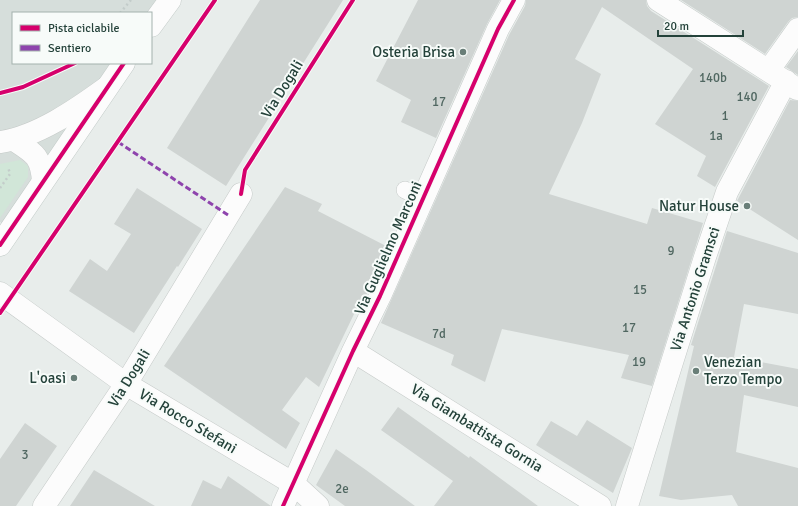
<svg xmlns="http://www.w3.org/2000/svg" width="798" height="506" viewBox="0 0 798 506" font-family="Signika,sans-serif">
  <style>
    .built { fill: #d6dedb }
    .green { fill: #d1e6d8 }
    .building { fill: #cfd4d2 }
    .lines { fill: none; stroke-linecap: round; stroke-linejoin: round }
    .service-casing { stroke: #c5cac8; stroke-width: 18 }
    .minor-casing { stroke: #c5cac8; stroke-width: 23 }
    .tertiary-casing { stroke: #c5cac8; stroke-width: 23 }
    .secondary-casing { stroke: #c3cbc8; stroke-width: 23 }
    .path { stroke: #c3ccca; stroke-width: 2.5; stroke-dasharray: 2 3; stroke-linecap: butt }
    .service { stroke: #fcfcfc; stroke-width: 17 }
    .minor { stroke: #fcfcfc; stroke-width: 22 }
    .tertiary { stroke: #fcfcfc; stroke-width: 22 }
    .secondary { stroke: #fcfcfc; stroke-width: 22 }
    .quiet { stroke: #8e44ad; stroke-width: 3; stroke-dasharray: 6 3; stroke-linecap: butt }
    .cycleway-casing { stroke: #f7fbf9; stroke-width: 6 }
    .cycleway { stroke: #d6006c; stroke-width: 4 }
    .poi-dot { fill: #697e78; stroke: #f7fbf9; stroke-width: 1.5 }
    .labels { text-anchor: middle; stroke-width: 4; stroke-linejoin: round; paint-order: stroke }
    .number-label { font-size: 13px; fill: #506761 }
    .poi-label { font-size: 15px; fill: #24423a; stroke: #f7fbf9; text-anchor: end }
    .street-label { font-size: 15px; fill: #24423a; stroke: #f7fbf9 }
  </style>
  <rect width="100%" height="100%" fill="#e8edeb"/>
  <path class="built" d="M0,0H176L151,13H13V63H131L12,228L0,222Z"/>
  <path class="green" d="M20,160L28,166V177L0,218V164Z"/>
  <path class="building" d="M260,0H343L226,186L167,148Z
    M418,0H500L487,24L436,138L401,122L411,100L376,81Z
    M526,0H646L647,6L651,11L769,86L715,187L697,176L706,156L655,124L693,69L602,7L575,59L601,74L582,123L549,194L647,224L652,208L703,223L652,386L621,378L629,355L502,329L485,382L451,365L454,355L381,323L509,35L525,6Z
    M681,0H798V17L792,18L788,22L765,54Z
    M798,51V75L786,67Z
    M790,100L798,101V240L737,201Z
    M285,187L322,204L318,211L388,247L358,313L355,312L319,387L306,377L282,410L300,423L286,449L164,366Z
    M137,188L202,229L178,267L177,266L134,333L69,291L90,259L107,271L131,234L114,224Z
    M727,231L798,253V314L744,304L734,357L798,369V407L744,395L736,452L798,468V506H738L732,495L681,500L659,496L694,346L691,345Z
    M398,407L469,458L470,456L538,506H434L453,481L381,430Z
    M587,420L632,448L613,493L536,445L551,421L577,436Z
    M25,423L57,446L16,506H0V459Z
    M336,449L366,470L415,506H345L316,485Z
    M94,470L155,506H70Z
    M228,476L271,506H191L203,480L221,489Z"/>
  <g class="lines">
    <defs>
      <path id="service" d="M405,190L423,199"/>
      <path id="minor" d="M658,0L797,89
        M769,70L798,29
        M0,293L126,384L294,484L318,506
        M353,351L600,506
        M44,506L126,384L241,194
        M283,506L353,351L380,296L498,29L514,0
        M627,506L705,257L727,192L786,81"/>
      <path id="tertiary" d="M14,140C34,153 41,156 43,181
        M0,142C37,137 77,109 106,88"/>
      <path id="secondary" d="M151,26L170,0
        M0,245L124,63"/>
    </defs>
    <use href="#service" class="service-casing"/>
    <use href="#minor" class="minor-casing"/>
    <use href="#tertiary" class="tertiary-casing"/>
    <use href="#secondary" class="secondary-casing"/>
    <path class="path" d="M120,13L131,0
      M0,93L23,87L75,63
      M246,168L353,0
      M0,188L10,174L8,167"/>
    <use href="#service" class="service"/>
    <use href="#minor" class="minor"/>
    <use href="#tertiary" class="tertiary"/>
    <use href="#secondary" class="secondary"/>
    <path class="quiet" d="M118,142L228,215"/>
    <defs>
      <path id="cycleway" d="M0,93L23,87L75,63
        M241,194L245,170L353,0
        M0,245L124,63
        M0,313L215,0
        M283,506L353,351L380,296L498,29L514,0"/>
    </defs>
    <use href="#cycleway" class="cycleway-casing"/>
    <use href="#cycleway" class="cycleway"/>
  </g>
  <g class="poi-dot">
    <circle cx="463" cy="52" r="4"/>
    <circle cx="747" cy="206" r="4"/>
    <circle cx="696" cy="371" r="4"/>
    <circle cx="74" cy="378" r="4"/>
  </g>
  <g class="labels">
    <g class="number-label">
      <text x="713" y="82">140b</text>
      <text x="747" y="101">140</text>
      <text x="439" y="106">17</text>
      <text x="725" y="120">1</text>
      <text x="716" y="140">1a</text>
      <text x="671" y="255">9</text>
      <text x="640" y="294">15</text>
      <text x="629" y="332">17</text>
      <text x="439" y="338">7d</text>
      <text x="639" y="366">19</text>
      <text x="25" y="459">3</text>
      <text x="342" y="493">2e</text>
    </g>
    <g class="poi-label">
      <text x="455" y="57">Osteria Brisa</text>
      <text x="739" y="211">Natur House</text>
      <text x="704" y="367" text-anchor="start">Venezian<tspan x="704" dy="17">Terzo Tempo</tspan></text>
      <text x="66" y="383">L'oasi</text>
    </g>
    <g class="street-label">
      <text transform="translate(282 89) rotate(-58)" y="5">Via Dogali</text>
      <text transform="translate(388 248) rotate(-66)" y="5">Via Guglielmo Marconi</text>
      <text transform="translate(695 289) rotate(-72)" y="5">Via Antonio Gramsci</text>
      <text transform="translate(129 378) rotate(-58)" y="5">Via Dogali</text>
      <text transform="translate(188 421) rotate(31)" y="5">Via Rocco Stefani</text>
      <text transform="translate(477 428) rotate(32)" y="5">Via Giambattista Gornia</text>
    </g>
  </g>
  <rect x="12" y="12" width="140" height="52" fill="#f7fbf9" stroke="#a3b1ad"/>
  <rect x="20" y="25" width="20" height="6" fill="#d6006c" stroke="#a3b1ad"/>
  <text x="48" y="32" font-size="12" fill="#24423a">Pista ciclabile</text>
  <rect x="20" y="45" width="20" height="6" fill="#8e44ad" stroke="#a3b1ad"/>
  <text x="48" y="52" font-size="12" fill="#24423a">Sentiero</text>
  <path d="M658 30v6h85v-6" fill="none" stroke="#24423a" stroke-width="2"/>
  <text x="664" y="30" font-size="12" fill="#24423a" stroke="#f7fbf9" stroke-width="3" paint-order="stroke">20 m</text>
</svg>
